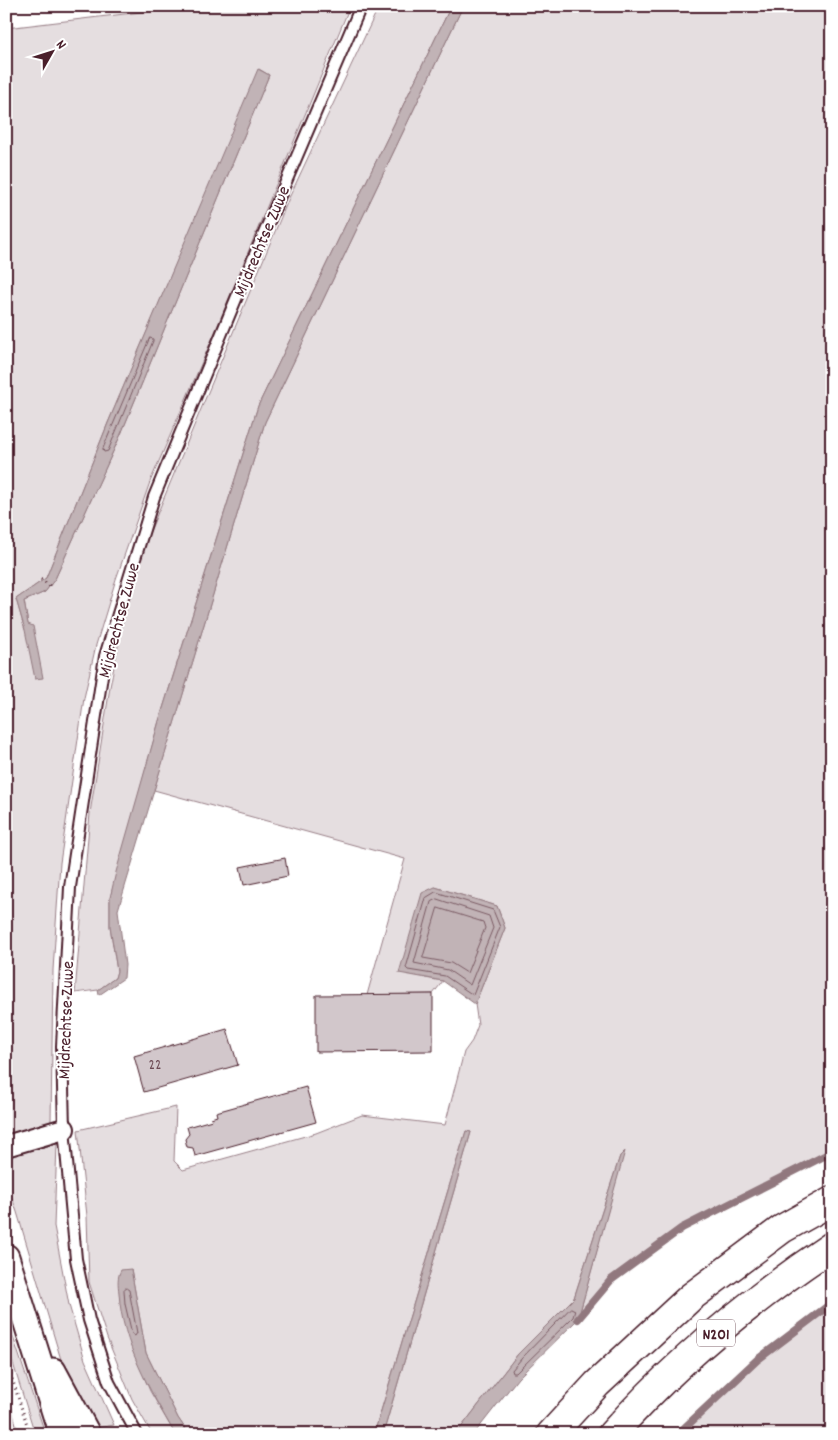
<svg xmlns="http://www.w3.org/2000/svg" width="838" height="1440" viewBox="0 0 838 1440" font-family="Dekko,sans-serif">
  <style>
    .green { fill: #e5dee0; stroke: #987e86; fill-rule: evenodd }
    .water { fill: #c1b3b6; stroke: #91787e }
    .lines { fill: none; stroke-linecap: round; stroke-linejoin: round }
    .shore { stroke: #7a5a63; stroke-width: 1 }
    .stream { stroke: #91787e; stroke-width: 8 }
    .building { fill: #d2c7cb; stroke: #4a1f2b }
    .service-casing { stroke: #4a1f2b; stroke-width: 14 }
    .minor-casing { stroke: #4a1f2b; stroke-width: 24 }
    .tertiary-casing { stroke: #4a1f2b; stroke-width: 29 }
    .primary-casing { stroke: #4a1f2b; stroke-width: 31 }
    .path { stroke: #4a1f2b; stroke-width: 3; stroke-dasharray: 1 4; stroke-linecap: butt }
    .service { stroke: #fff; stroke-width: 10 }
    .minor { stroke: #fff; stroke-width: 20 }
    .tertiary { stroke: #fff; stroke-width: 25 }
    .primary { stroke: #fff; stroke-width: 28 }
    .labels { text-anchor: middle; stroke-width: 4; stroke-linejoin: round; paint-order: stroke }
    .number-label { font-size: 15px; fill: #6c4953 }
    .shield { fill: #fff; stroke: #80626b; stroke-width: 1 }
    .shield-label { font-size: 16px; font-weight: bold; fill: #4a1f2b }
    .street-label { font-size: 18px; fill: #4a1f2b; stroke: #fff }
  </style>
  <rect width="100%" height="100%" fill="#fff"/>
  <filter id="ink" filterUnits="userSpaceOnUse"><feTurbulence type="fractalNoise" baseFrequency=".02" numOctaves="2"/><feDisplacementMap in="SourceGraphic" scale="10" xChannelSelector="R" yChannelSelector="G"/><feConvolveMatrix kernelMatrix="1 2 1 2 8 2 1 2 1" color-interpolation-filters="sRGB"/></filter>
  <g filter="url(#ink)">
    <path class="green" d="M192,6H350L215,332L150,482L116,579L96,645L84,698L60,863L53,970L51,1122L6,1135V28ZM259,69L269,75L121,434L55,579L45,592L24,601L28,624L25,630L16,599L46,578L108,423Z
      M379,6H451L258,406L159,721L110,898V926L117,971L115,978L98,990L75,993L90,813L110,687L125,610L146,541L289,198Z
      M463,6H832V1152L682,1228L611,1280L578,1319L624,1152L620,1156L574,1298L518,1354L456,1434H383L471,1132L466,1131L374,1434H189L178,1418L146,1353L131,1269L130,1344L150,1391L175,1434H152L132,1399L107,1338L89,1282L87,1216L78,1130L176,1107L174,1161L183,1170L316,1133L362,1115L445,1125L464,1052L472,1041L478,1025L475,1004L505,928L497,906L435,887L425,978L443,981L433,994L367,995L405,859L154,790L265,422Z
      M57,1144L54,1226L69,1305L85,1360L114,1425L97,1428L62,1363L17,1212L6,1181V1156Z
      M832,1303V1434H678L757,1360Z
      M6,1316L45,1433V1434H35L6,1341Z
      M6,1384L18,1434H6Z"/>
    <path class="water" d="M451,6H463L265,422L118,910L125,965L124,978L99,995L98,990L115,978L117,971L110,926V898L116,872L159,721L258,406Z
      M258,69L269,75L121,434L55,579L45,592L24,601L28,624L33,626L43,678L35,679L25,630L16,599L46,578L108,423Z
      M435,887L497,906L505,928L475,1004L443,981L399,973L422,893Z
      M466,1131L471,1132L383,1434H374Z
      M625,1151L578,1319L518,1378L474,1434H456L518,1354L574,1298L620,1156Z
      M131,1269L146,1353L178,1418L189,1434H175C150,1390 122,1344 119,1293C118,1284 117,1277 121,1270Z"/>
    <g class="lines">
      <path class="shore" d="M150,338L153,339V341L108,451L104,452L103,449Z
        M436,892L493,910L500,927L473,995L445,976L408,970L406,968L426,898Z
        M437,899L489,916L493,928L470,985L448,970L414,963L431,902Z
        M438,908L483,922L485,928L467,973L451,963L423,958Z
        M126,1288L129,1290L137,1333L135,1336L132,1334L125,1304L124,1290Z
        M571,1308L575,1310L573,1317L516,1373H513L512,1370L522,1358Z"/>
      <path class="stream" d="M578,1319L611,1280L682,1228L832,1152
        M678,1434L757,1360L832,1303"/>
    </g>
    <path class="building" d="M285,858L288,876L244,885L240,867Z
      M433,994V1051L316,1052V995Z
      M227,1029L238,1065L144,1092L134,1056Z
      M306,1087L316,1122L195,1156L193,1148L187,1147L185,1139L189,1134L187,1127L212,1120L211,1118L217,1116L216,1112Z"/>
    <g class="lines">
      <defs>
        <path id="service" d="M137,1434L109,1382L89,1320L76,1259L64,1129L62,1046L70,887L105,656L154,497L236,299L361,6"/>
        <path id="minor" d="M6,1146L64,1129"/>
        <path id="tertiary" d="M6,1257L57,1419L64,1434
          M53,1371L87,1434"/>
        <path id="primary" d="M551,1434L597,1384L691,1297L782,1229L832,1201
          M612,1434C676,1362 752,1299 832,1246"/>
      </defs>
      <use href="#service" class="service-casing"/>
      <use href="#minor" class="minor-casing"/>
      <use href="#tertiary" class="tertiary-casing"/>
      <use href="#primary" class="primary-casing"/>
      <path class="path" d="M41,579L51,587
        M6,1360L30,1434"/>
      <use href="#service" class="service"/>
      <use href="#minor" class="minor"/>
      <use href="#tertiary" class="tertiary"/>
      <use href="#primary" class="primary"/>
    </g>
  </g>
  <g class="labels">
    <g class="number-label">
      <text x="155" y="1069">22</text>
    </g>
    <rect class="shield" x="697" y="1319.5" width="38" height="27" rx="4"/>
    <g class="shield-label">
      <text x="716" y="1339">N201</text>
    </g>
    <g class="street-label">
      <text transform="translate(261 241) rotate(-67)" y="6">Mijdrechtse Zuwe</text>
      <text transform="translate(118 620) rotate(-75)" y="6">Mijdrechtse Zuwe</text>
      <text transform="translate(65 1020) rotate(-88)" y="6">Mijdrechtse Zuwe</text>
    </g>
  </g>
  <rect width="838" height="1440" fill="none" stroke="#fff" stroke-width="25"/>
  <rect x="12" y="12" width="813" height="1415" fill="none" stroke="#4a1f2b" stroke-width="2" filter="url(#ink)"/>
  <g transform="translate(52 52) rotate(51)" stroke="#ffffff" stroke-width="4" paint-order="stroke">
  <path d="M0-4L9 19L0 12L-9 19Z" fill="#4a1f2b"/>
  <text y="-8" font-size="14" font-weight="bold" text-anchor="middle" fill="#4a1f2b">N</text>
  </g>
</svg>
